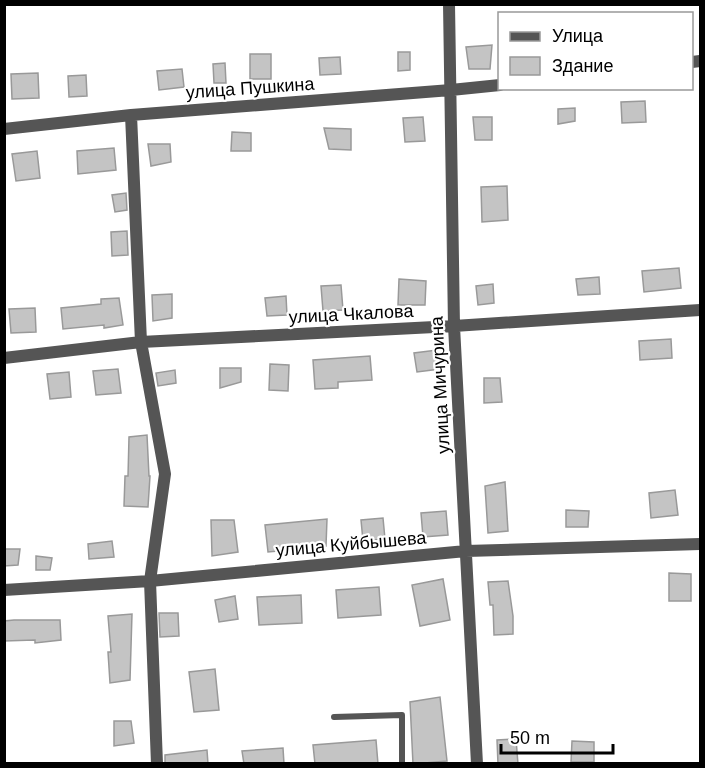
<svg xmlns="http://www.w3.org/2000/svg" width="705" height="768" viewBox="0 0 705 768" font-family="Arial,sans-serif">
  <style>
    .building { fill: #c4c4c4; stroke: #999; stroke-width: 1.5 }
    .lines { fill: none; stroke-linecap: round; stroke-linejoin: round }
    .service { stroke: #555; stroke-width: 6 }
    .minor { stroke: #555; stroke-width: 12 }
    .labels { text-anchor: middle; stroke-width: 4.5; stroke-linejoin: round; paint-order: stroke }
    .street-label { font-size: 18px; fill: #000; stroke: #fff }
  </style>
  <rect width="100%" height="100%" fill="#fff"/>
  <path class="building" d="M492,45L490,69H469L466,47Z
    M398,52H410V70L398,71Z
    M250,54H271V79H250Z
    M340,57L341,74L320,75L319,58Z
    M225,63L226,83H214L213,64Z
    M182,69L184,87L159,90L157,71Z
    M38,73L39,98L12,99L11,74Z
    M86,75L87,96L69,97L68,76Z
    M645,101L646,122L622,123L621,102Z
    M575,108V121L558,124V109Z
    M423,117L425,141L405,142L403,118Z
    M473,117H492V140H475Z
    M324,128L351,129V150L329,149Z
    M232,132L251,133V151H231Z
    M148,144H170L171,162L151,166Z
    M114,148L116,170L78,174L77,151Z
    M37,151L40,178L16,181L12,154Z
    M507,186L508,220L482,222L481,187Z
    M126,193L127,210L115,212L112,195Z
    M127,231L128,255L112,256L111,232Z
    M679,268L681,288L644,292L642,271Z
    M599,277L600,294L578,295L576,279Z
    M399,279L426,281L425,305H398Z
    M493,284L494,303L478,305L476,286Z
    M341,285L343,310L323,311L321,286Z
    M172,294V318L153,321L152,295Z
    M286,296L287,315L267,316L265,298Z
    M119,298L123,325L104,328V325L63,329L61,308L101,304V299Z
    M35,308L36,332L11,333L9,309Z
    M671,339L672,358L640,360L639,341Z
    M437,350L440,369L417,372L414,353Z
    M370,356L372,380L338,382V388L315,389L313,360Z
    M270,364L289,365L288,391L269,390Z
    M220,368H241V382L220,388Z
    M118,369L121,393L96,395L93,371Z
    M175,370L176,383L158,386L156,373Z
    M69,372L71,397L50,399L47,374Z
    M484,378H500L502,402L484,403Z
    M147,435L149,476H150L148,507L124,506L125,476H128L129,437Z
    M505,482L508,531L488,533L485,486Z
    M675,490L678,515L651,518L649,493Z
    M566,510L589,511L588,527H566Z
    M446,511L448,535L423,537L421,513Z
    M383,518L385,539L363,541L361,520Z
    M327,519L326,546L289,547V550L268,552L265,525Z
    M211,520H234L238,552L212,556Z
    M112,541L114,557L89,559L88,544Z
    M4,549H20L18,565L4,566Z
    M36,556L52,558L50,570H36Z
    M669,573L691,574V601H669Z
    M443,579L450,620L420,626L412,585Z
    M508,581L513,616V634L494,635L493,605H490L488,582Z
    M379,587L381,615L338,618L336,590Z
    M301,595L302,623L259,625L257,597Z
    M235,596L238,619L219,622L215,600Z
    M159,613H178L179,636L160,637Z
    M132,614L130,680L110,683L108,652H111L108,616Z
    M14,620H60L61,640L35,643V640L4,641V621Z
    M215,669L219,710L194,712L189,672Z
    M440,697L447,761L413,764L410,702Z
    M114,721H131L134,743L114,746Z
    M516,739L518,764H498L497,740Z
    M376,740L378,764H315L313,745Z
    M572,741L594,742V762H571Z
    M283,748L284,764H244L242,751Z
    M207,750L208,764H165V755Z"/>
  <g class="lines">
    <path class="service" d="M334,717L402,715V764"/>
    <path class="minor" d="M449,4L454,326L477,764
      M692,62L700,61
      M131,115L141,342L165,474L150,581L157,764
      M4,129L131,115L451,90L500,85
      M4,358L141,342L454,326L700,310
      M4,590L150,581L466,551L700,544"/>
  </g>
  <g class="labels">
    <g class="street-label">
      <text transform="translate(250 88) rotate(-4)" y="6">улица Пушкина</text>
      <text transform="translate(351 314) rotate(-3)" y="6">улица Чкалова</text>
      <text transform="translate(440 385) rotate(-93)" y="6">улица Мичурина</text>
      <text transform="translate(351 544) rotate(-5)" y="6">улица Куйбышева</text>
    </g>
  </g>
  <rect width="705" height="768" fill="none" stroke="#000000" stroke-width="12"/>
  <rect x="498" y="12" width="195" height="78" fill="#ffffff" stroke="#999999" stroke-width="1.5"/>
  <rect x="510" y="32" width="30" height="9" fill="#555555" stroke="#999999" stroke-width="1.5"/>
  <text x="552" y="42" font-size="18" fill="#000000">Улица</text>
  <rect x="510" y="57" width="30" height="18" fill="#c4c4c4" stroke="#999999" stroke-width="1.5"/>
  <text x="552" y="72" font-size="18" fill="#000000">Здание</text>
  <path d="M501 744v9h112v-9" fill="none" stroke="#000000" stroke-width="3"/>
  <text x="510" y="744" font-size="18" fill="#000000" stroke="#ffffff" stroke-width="4.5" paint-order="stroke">50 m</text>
</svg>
